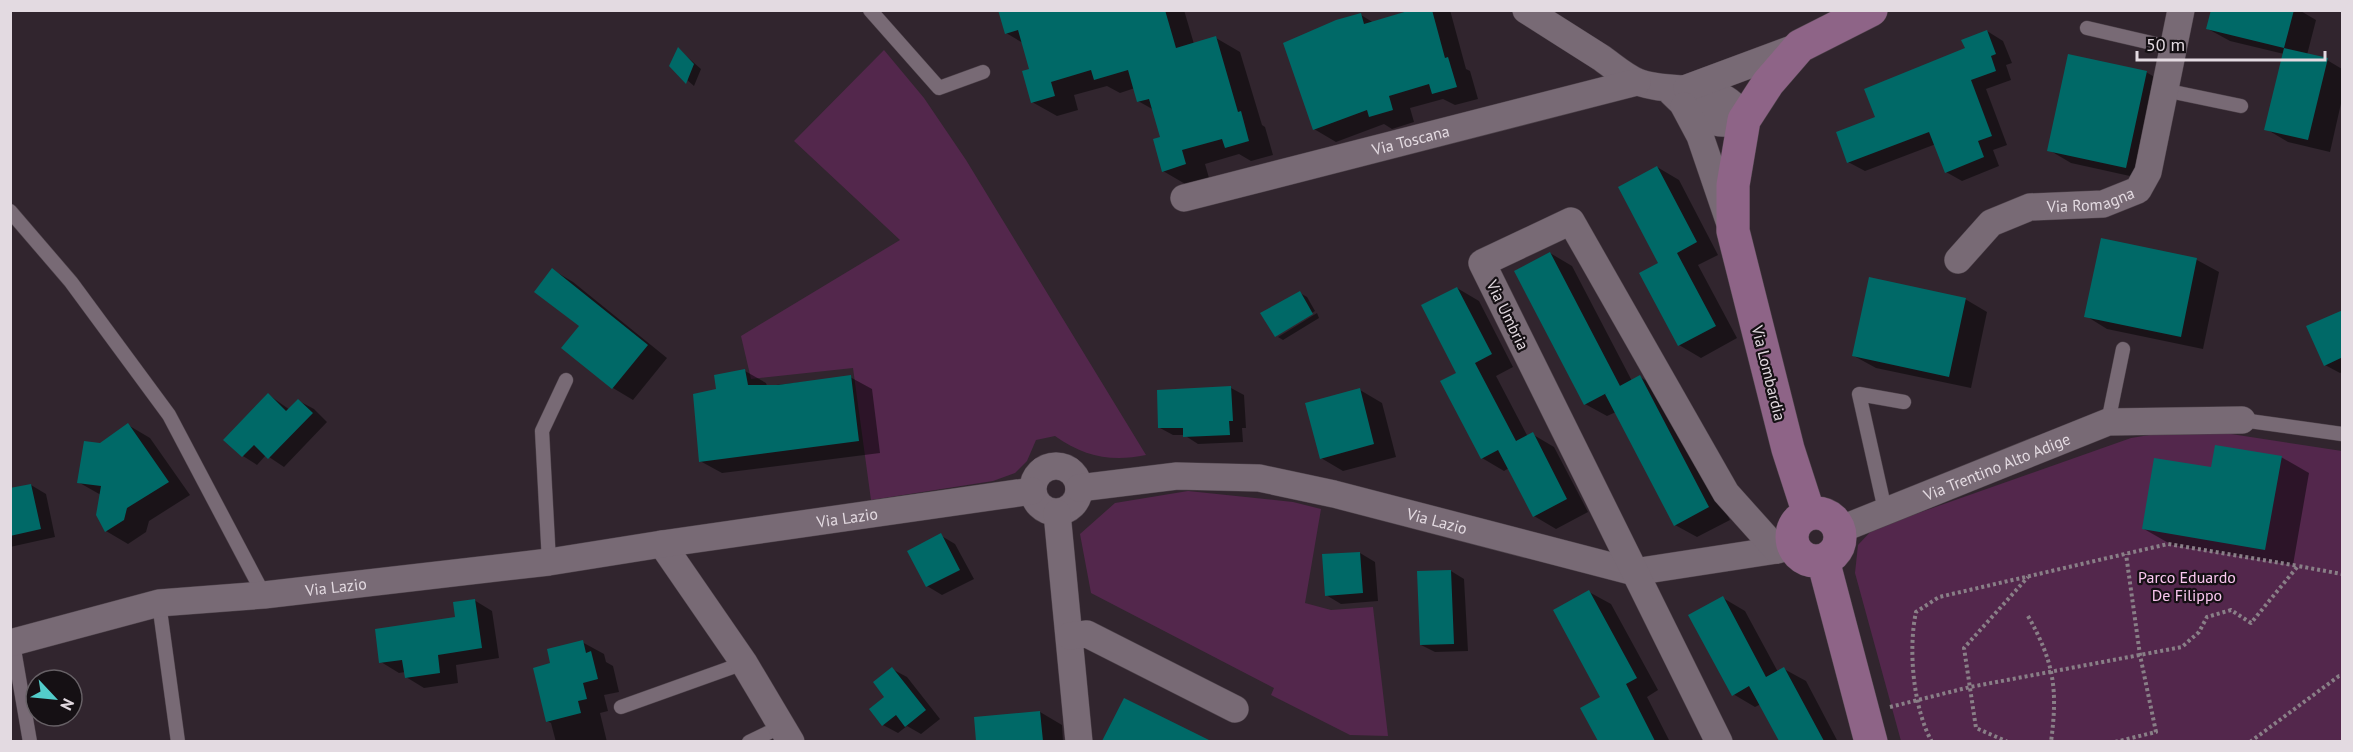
<svg xmlns="http://www.w3.org/2000/svg" width="2353" height="752" viewBox="0 0 2353 752" font-family="'PT Sans',sans-serif">
  <style>
    .green { fill: #53274c }
    .shadow { fill: #0007 }
    .building { fill: #006967 }
    .lines { fill: none; stroke-linecap: round; stroke-linejoin: round }
    .lane-casing { stroke: #4e434b; stroke-width: 15 }
    .street-casing { stroke: #4e434b; stroke-width: 28 }
    .secondary-casing { stroke: #4e434b; stroke-width: 34 }
    .path { stroke: #897f87; stroke-width: 4; stroke-dasharray: 3 3; stroke-linecap: butt }
    .lane { stroke: #786a75; stroke-width: 14 }
    .street { stroke: #786a75; stroke-width: 27 }
    .secondary { stroke: #8e6487; stroke-width: 33 }
    .labels { text-anchor: middle; stroke-width: 4.5; stroke-linejoin: round; paint-order: stroke }
    .street-label { font-size: 16px; fill: #e3dae1; stroke: #151014 }
    .park-label { font-size: 16px; fill: #fbc7f0; stroke: #151014 }
  </style>
  <rect width="100%" height="100%" fill="#31252e"/>
  <path class="green" d="M884,50L924,98L966,160L1146,455C1112,462 1084,457 1055,436L1036,440L1027,461L1015,473L993,481L871,500L853,368L751,379L741,336L900,240L794,141Z
    M2192,428L2342,451V741H1901L1855,573L1858,545L1873,529L2131,438Z
    M1188,491L1293,502L1321,509L1305,603L1331,610L1373,607L1388,736L1350,735L1271,695L1274,688L1091,593L1080,534L1115,503Z"/>
  <path class="shadow" d="M1000,10H1184L1194,44L1216,38L1240,52L1262,125L1265,127L1273,155L1251,161L1239,154L1205,164L1209,178L1187,185L1163,171L1162,138L1154,110L1138,101L1135,88L1120,93L1107,86L1074,95L1078,110L1057,116L1032,102L1031,70L1023,43L1006,33Z
    M1410,10H1450L1466,69L1470,71L1478,99L1455,105L1443,99L1410,108L1414,122L1392,129L1384,124L1336,142L1314,129L1361,15L1374,23Z
    M2212,10H2299L2316,20L2307,55L2327,60L2342,69V99L2330,152L2288,142L2266,129L2284,54L2230,41L2208,29Z
    M1987,31L2003,41L2012,63L2006,65L2011,80L1986,89L2007,145L1993,150L1999,166L1962,181L1946,172L1936,144L1865,171L1848,162L1877,118Z
    M678,49L701,69L694,86L671,66Z
    M2146,72L2168,85L2148,180L2071,163L2049,150Z
    M1657,167L1679,180L1718,255L1698,265L1737,338L1701,358L1679,345L1660,264Z
    M2102,240L2197,260L2219,272L2203,349L2107,329L2086,316Z
    M1550,253L1572,266L1632,381L1640,377L1662,390L1730,520L1697,537L1675,525L1616,412L1607,416L1585,404Z
    M553,270L573,282L667,358L633,400L613,388Z
    M1457,288L1479,301L1513,367L1496,376L1528,437L1532,434L1554,447L1588,512L1556,529L1534,516L1509,468L1504,471L1482,458L1458,374Z
    M1300,293L1307,297L1315,311L1277,334V336H1276Z
    M1965,299L1987,312L1971,388L1876,368L1854,356Z
    M1317,313L1319,318L1283,340L1278,337Z
    M2342,316V372L2340,373L2325,365Z
    M745,371L766,383L767,386L850,377L872,389L880,453L722,473L700,461Z
    M1231,388L1244,395L1246,428H1242L1243,442L1198,444L1184,435H1173L1160,428Z
    M1360,390L1382,403L1396,457L1343,471L1321,458Z
    M269,395L290,410L299,401L314,409L327,422L284,467L266,455L257,465L243,456Z
    M128,425L150,438L190,495L149,521L146,532L128,544L106,531L101,495L78,482L100,445Z
    M2281,457L2309,473L2293,565L2172,545L2144,529Z
    M31,485L46,494L55,537L10,547V490Z
    M940,535L955,544L974,579L942,595L927,586Z
    M1360,553L1375,562L1378,601L1341,604L1326,595L1324,556Z
    M1451,571L1464,579L1468,651L1435,652L1421,645Z
    M1589,592L1611,604L1658,690L1647,697L1670,742H1600L1582,708L1602,698Z
    M1723,598L1745,611L1778,672L1784,669L1806,681L1838,742H1781L1761,704L1755,707L1733,694Z
    M474,600L492,611L499,658L456,665L458,683L424,688L406,677L405,672L399,673L381,662L456,619Z
    M582,642L604,654L606,662L613,666L619,692L604,695L608,711L600,713L607,742H556L551,723L547,721L552,664Z
    M892,669L907,677L940,719L921,734L907,726L898,733L883,725Z
    M1124,700L1208,742H1107L1105,740Z
    M1040,712L1062,725L1063,742H977L975,718Z"/>
  <path class="building" d="M998,10H1165L1176,48L1216,36L1238,112L1241,111L1249,141L1225,148L1222,139L1182,150L1186,164L1162,172L1153,139L1160,137L1149,99L1137,102L1128,70L1094,80L1091,70L1051,82L1055,96L1031,103L1022,71L1029,69L1018,30L1005,34Z
    M1411,10H1432L1445,58L1448,57L1457,87L1432,94L1429,84L1389,96L1393,110L1369,117L1367,110L1313,130L1283,43L1336,20L1361,13L1364,24Z
    M2211,10H2294L2284,48L2206,29Z
    M1987,30L1996,54L1991,56L1996,71L1971,80L1992,136L1978,141L1984,157L1945,173L1929,132L1847,163L1836,132L1875,117L1864,89L1965,48L1961,40Z
    M678,47L694,64L686,84L669,66Z
    M2284,48L2328,58L2308,140L2264,130Z
    M2068,54L2147,71L2126,168L2047,151Z
    M1657,166L1697,242L1677,253L1716,326L1678,346L1639,273L1658,263L1618,187Z
    M2101,238L2197,258L2181,337L2084,317Z
    M1550,252L1620,386L1584,405L1514,271Z
    M552,268L648,345L612,389L561,348L579,326L534,292Z
    M1869,277L1966,298L1949,377L1852,356Z
    M1457,287L1492,354L1475,363L1516,441L1533,432L1567,499L1533,517L1498,450L1481,459L1440,381L1456,373L1421,305Z
    M1300,291L1313,314L1275,337L1260,313Z
    M2343,310V357L2324,366L2306,326Z
    M745,369L748,385H778L851,375L859,441L699,462L693,394L716,389L714,375Z
    M1640,375L1709,507L1674,526L1605,394Z
    M1231,386L1233,421H1229L1230,435L1183,437V428H1158L1157,390Z
    M1360,388L1374,444L1320,459L1305,403Z
    M268,393L286,411L298,399L313,413L268,459L254,445L242,457L223,440Z
    M128,423L169,482L127,508L124,520L105,532L96,515L101,486L77,483L84,441L100,443Z
    M2215,445L2282,456L2265,550L2142,529L2154,458L2211,467Z
    M31,484L41,529L10,536V488Z
    M941,533L960,570L926,587L907,551Z
    M1360,552L1363,593L1325,596L1322,554Z
    M1451,570L1454,644L1420,645L1417,571Z
    M1589,590L1637,678L1626,684L1655,741H1598L1580,708L1600,697L1553,610Z
    M1723,596L1766,677L1784,667L1824,741H1779L1749,686L1732,696L1688,615Z
    M475,599L482,648L438,655L440,673L405,678L402,660L379,663L375,629L455,617L453,602Z
    M583,640L586,653L591,651L598,679L583,683L587,699L578,701L581,713L546,722L533,668L550,663L547,649Z
    M892,667L926,710L905,727L896,715L882,726L869,709L884,697L873,682Z
    M1124,698L1211,741H1102Z
    M1040,711L1043,741H976L974,717Z"/>
  <g class="lines">
    <defs>
      <path id="lane" d="M870,10L939,88L983,72
        M2087,28L2173,48
        M2164,90L2241,106
        M10,211L71,282L169,415L264,595
        M2242,420L2342,434
        M2108,422L2123,349
        M1885,510L1859,394L1904,402
        M549,562L542,431L566,380
        M159,603L178,742
        M12,638L30,742
        M621,707L744,663
        M749,742L782,726"/>
      <g id="street">
        <path d="M1526,10C1551,26 1575,41 1600,57C1612,65 1625,77 1638,82C1675,96 1723,77 1744,120C1710,131 1691,112 1668,89"/>
        <path d="M1687,88L1800,46"/>
        <path d="M1684,106L1700,136L1729,221"/>
        <path id="s1" d="M1184,198L1637,82"/>
        <path id="s2" d="M1958,260L1991,223L2030,207L2103,204L2138,190L2148,172L2181,10"/>
        <circle cx="1056" cy="489" r="23"/>
        <path id="s3" d="M1079,488L1177,476L1259,478L1334,494L1634,572L1777,550L1789,547"/>
        <path d="M1057,513L1079,742"/>
        <path id="s4" d="M1839,530L2108,422L2242,420"/>
        <path d="M662,544L744,663L791,742"/>
        <path d="M1070,636L1087,634L1235,709"/>
        <path id="s5" d="M10,643L159,603L264,595L549,562L662,544L1032,491"/>
        <path d="M1719,742L1482,263L1571,221L1726,493L1777,550"/>
      </g>
      <path id="secondary" d="M1792 537a24 24 0 1 1 48 0a24 24 0 1 1-48 0Z
        M1809,514L1788,449L1733,231V185L1744,120L1768,83L1800,46L1871,10
        M1823,560L1871,742"/>
    </defs>
    <use href="#lane" class="lane-casing"/>
    <use href="#street" class="street-casing"/>
    <use href="#secondary" class="secondary-casing"/>
    <path class="path" d="M2028,616C2054,662 2058,689 2051,742
      M1890,707L1970,687L2182,647L2199,632L2207,617L2231,610L2251,623L2298,566L2342,574
      M1932,742C1913,708 1908,649 1916,612L1939,597L2168,544L2298,566
      M2008,742L1976,728L1964,648L2028,577
      M2115,742L2156,732L2140,655L2126,554
      M2250,742L2339,676H2342"/>
    <use href="#lane" class="lane"/>
    <use href="#street" class="street"/>
    <use href="#secondary" class="secondary"/>
  </g>
  <g class="labels">
    <g class="street-label">
      <text dy="6" stroke="none"><textPath href="#s1" startOffset="234">Via Toscana</textPath></text>
      <text dy="6" stroke="none"><textPath href="#s2" startOffset="153">Via Romagna</textPath></text>
      <text transform="translate(1508 315) rotate(64)" y="6">Via Umbria</text>
      <text transform="translate(1769 373) rotate(76)" y="6">Via Lombardia</text>
      <text dy="6" stroke="none"><textPath href="#s4" startOffset="170">Via Trentino Alto Adige</textPath></text>
      <text dy="6" stroke="none"><textPath href="#s5" startOffset="848">Via Lazio</textPath></text>
      <text dy="6" stroke="none"><textPath href="#s3" startOffset="364">Via Lazio</textPath></text>
      <text dy="6" stroke="none"><textPath href="#s5" startOffset="332">Via Lazio</textPath></text>
    </g>
    <g class="park-label">
      <text x="2187" y="583">Parco Eduardo<tspan x="2187" dy="18">De Filippo</tspan></text>
    </g>
  </g>
  <rect width="2353" height="752" fill="none" stroke="#e3dae1" stroke-width="24"/>
  <g transform="translate(54 698) rotate(116)"><circle r="28" fill="#151014" stroke="#676166" stroke-width="1.5"/>
  <path d="M0-4.5L10 22L0 15L-10 22Z" fill="#53cdcb"/>
  <text y="-9" font-size="16" font-weight="bold" text-anchor="middle" fill="#e3dae1">N</text>
  </g>
  <path d="M2137 51v9h188v-9" fill="none" stroke="#e3dae1" stroke-width="3"/>
  <text x="2146" y="51" font-size="18" fill="#e3dae1" stroke="#151014" stroke-width="4.5" paint-order="stroke">50 m</text>
</svg>
